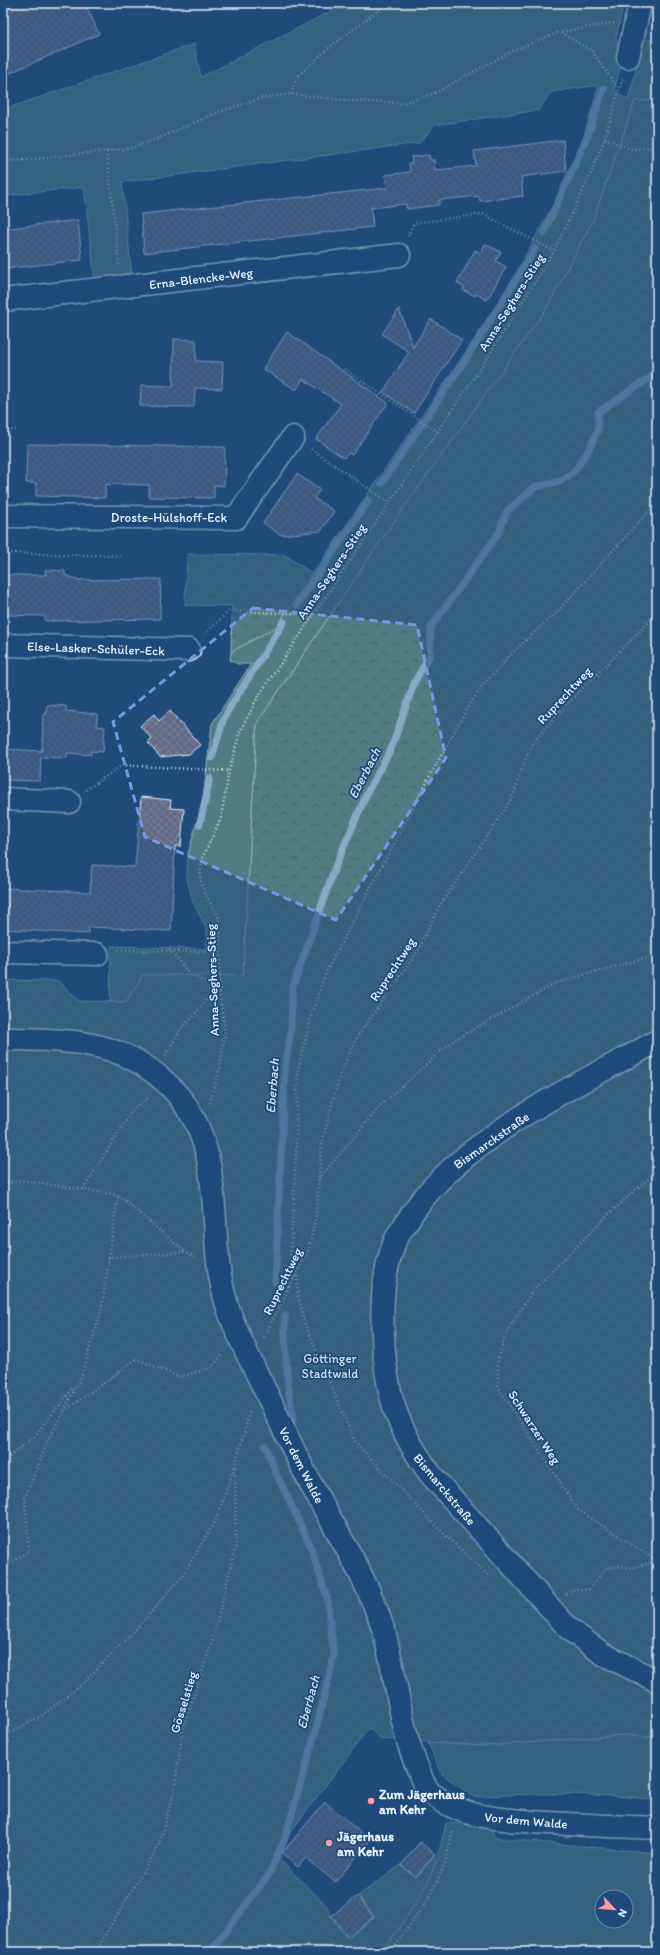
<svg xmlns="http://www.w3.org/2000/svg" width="660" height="1955" viewBox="0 0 660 1955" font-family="Itim,sans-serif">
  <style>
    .built { fill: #33547e }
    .grass { fill: #517b83; stroke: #9cb6be; fill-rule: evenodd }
    .forest { fill: url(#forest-crowns); stroke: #9cb6be }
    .park { fill: url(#park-tufts); stroke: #9cb6be }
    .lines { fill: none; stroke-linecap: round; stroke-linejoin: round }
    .stream { stroke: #87aac6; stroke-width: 7 }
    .building { fill: url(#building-cross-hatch); stroke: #e8f1f8 }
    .minor-casing { stroke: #e8f1f8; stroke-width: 25 }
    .path { stroke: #e8f1f8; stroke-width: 2.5; stroke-dasharray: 1 3; stroke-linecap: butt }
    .minor { stroke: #1f4a7a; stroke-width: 22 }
    .marked { fill: none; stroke: #7897e6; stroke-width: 3; stroke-dasharray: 8 5; stroke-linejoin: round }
    .poi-dot { fill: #ff9aa2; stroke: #1f4a7a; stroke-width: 1.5 }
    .labels { text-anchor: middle; stroke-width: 3.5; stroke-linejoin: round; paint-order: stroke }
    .street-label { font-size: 13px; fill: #e8f1f8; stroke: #1f4a7a }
    .park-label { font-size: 13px; fill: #d1dfe6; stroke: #1f4a7a }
    .poi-label { font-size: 13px; font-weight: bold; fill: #e8f1f8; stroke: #1f4a7a; text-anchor: start }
    .water-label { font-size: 14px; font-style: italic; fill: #d0dfeb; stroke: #1f4a7a }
  </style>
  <defs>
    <pattern id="forest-crowns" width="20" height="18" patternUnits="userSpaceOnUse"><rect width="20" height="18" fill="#517b83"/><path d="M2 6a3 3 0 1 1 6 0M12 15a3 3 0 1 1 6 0" fill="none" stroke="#4c6469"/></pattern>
    <pattern id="park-tufts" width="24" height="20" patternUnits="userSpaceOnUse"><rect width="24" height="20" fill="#517b83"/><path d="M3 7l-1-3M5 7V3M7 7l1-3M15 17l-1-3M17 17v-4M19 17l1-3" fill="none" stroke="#4c6469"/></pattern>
    <pattern id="building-cross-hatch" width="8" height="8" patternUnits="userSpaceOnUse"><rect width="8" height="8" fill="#636b86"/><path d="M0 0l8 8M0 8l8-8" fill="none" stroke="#798198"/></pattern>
  </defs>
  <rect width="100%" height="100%" fill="#1f4a7a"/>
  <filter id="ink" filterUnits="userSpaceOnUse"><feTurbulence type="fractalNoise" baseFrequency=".025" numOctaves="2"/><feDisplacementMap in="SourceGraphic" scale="8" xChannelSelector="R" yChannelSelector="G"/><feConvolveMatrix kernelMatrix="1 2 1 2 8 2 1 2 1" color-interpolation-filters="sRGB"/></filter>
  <g filter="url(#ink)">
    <path class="built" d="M650,3H657V100L644,39Z"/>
    <path class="grass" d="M347,3H621L622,11L616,38L622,61L614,90L628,100L644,39L657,42V100L635,101L593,220L547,308L388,530L257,723L243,976L143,975L126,1002L110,1001L111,946L207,949V929L193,902L187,879L188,854L203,800L212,724L251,664H238L230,660L231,652L276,627L472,343L514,277L554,203L583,139L599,85L551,92L539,110L435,125L419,143L122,182L132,276L95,282L84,187L3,196V110L194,44L201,77Z
      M621,1735L657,1738V1800C596,1793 535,1792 474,1797L442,1774L428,1743L486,1746Z
      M446,1823L489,1824L495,1838L657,1853V1952H384L437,1861ZM602,1897H626V1921H602Z"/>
    <path class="forest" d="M657,100V1738L621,1735L486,1746L381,1739L369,1728L274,1854L327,1906L331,1916L347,1937L374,1917L358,1896L401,1865L416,1877L435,1854C440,1876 394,1931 384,1952H3V980L59,981L79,1001L126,1002L143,975L243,976L257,723L388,530L547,308L593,220L635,101Z"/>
    <path class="park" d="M187,554L285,555L313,574L276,627L231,652L232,606L185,605Z"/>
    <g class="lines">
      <path class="stream" d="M544,233L588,135L604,88
        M382,483L466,359L535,249
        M297,605L369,500
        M212,758L223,721L230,707L284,622
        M200,824L210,778
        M275,1282L285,1070L291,1028L292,989L335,867L368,791L391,749L415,681L430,655L431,627L498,534L507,511L535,487L561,481L575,470L588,451L598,430V412L657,373
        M285,1316C285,1351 286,1385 294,1419
        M210,1952L269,1874L285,1838L316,1730L334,1655L327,1597L309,1543L277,1475L265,1446"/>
    </g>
    <path class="building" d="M18,3H85L99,34L3,76V10Z
      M563,140L566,171L521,177L523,196L480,201L479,196L439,200V205L407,209L406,204L371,208L373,227L144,253L141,214L387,188L385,175L410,172L409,163L412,162L411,157L429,155L430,160H434L435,170L476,166L474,151Z
      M78,220L82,260L3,269V229Z
      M485,244L501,252L496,261L506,267L487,300L476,294L475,296L463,290L464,287L457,283L475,250L481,253Z
      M399,309L413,347L431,319L462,340L414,413L383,392L409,352L382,334Z
      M287,332L388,403L352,455L349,453L344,458L316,439L341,404L303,379L296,390L263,369Z
      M174,339L196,340V361L223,362L222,389L195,388L194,407L140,406L141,385L173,386Z
      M27,444L225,447L224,486L214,485V498L149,497V485L115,484L105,485V498L36,496V483H26Z
      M297,474L320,490L314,498L334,511L321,531L281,535L263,523Z
      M45,570L65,571V575L79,580L161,579L160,619L45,621V616L3,615V575H46Z
      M47,705L66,706V711L97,714V726L105,727L103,752L91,751V755L67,753V758L41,757L40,781L3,780V749L42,751L43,714H46Z
      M170,711L200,745L189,754L160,757L148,743L152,739L140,726L154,714L159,721Z
      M141,797L171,800L170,808L184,809L181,846H175L171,931L89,927L88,934L3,929V888L90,892L92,865L135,867Z
      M325,1802L370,1841L335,1882L306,1858L298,1867L282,1853Z
      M420,1842L435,1854L416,1877L401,1865Z
      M358,1896L374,1917L347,1937L331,1916Z"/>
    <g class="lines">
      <defs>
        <path id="minor" d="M628,57L640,3
          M3,300L399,255
          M3,516L236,518L293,437
          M3,645L189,650
          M3,799L69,802
          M3,952L97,954
          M3,1039C71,1040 128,1039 176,1093C229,1153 205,1232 226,1302C234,1329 247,1353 259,1378C279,1418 297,1460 319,1499C343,1542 370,1585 384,1632C397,1677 399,1726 418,1769C421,1776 423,1785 428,1790C431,1794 438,1798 442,1801C469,1818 502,1819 533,1822C574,1825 616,1826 657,1828
          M657,1041C576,1086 454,1141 406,1223C402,1229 396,1236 394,1244C383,1273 381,1305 383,1336C386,1395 396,1427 431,1475L569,1629L603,1654L657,1681"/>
      </defs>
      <use href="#minor" class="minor-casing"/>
      <path class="path" d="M614,23L560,32L592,51L619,90
        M291,94L297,77L325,51L388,3
        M605,138L630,149L657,147
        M107,152L119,265
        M3,161L28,160L131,148L157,139L219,112L262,98L291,94L351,101L403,103L435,93L512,51L560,32
        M408,236L414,223L483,214L554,251
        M344,369L438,432
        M3,430H17
        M311,449L390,503
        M3,553L120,556
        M205,634L229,611L313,614
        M86,790L122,765L229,771
        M118,950L222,952
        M165,1055L181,1029L192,1018L210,995L220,992L186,971L178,959L169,950
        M210,1103L220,1068L225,1033L220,992V919L205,894L200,879L202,859L221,818L229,771L240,732L258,697L490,354L554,251L589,178L605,138L623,77
        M657,1171L614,1209L533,1290L506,1333L498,1359V1387L577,1509L657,1561
        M319,1179L381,1105L451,1042L556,983L657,955
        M3,1184L21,1180L118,1195
        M83,1189L134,1108L149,1097
        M109,1257L118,1195L185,1252
        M297,1276L298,1296L305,1324L355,1442L441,1531L488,1575
        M288,1291L295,1179L298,1070L312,1013L326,972L431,774L468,707L483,685L512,653L558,611L657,502
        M264,1337L309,1249L316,1214L322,1143L340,1074L357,1037L416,954L439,907L504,811L514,794L525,760L534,741L562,709L657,614
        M64,1411L137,1359L179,1377L211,1368L222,1355
        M3,1462L34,1437L76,1384
        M3,1568L29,1551L25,1498L47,1443L81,1377L101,1312L109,1257L185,1252L195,1257
        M566,1594L576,1589L588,1590L606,1568L619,1566L632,1568L657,1561
        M3,1737L41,1716L82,1684L139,1626L183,1575L217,1518L235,1465L250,1411
        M95,1952L159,1845L174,1792L183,1728L212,1642L236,1546L235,1465
        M391,1952L430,1897L445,1864L453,1831"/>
      <use href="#minor" class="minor"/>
    </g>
  </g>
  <path d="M0 0H660V1955H0ZM253,608L417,625L446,758L336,920L145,837L113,722Z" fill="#1f4a7a" fill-opacity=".55" fill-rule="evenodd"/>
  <path class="marked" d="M253,608L417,625L446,758L336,920L145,837L113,722Z"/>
  <g class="poi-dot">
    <circle cx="371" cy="1801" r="4"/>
    <circle cx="329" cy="1843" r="4"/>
  </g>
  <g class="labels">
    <g class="street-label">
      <text transform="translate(201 278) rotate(-7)" y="5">Erna-Blencke-Weg</text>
      <text transform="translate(511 302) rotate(-58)" y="5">Anna-Seghers-Stieg</text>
      <text x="169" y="522">Droste-Hülshoff-Eck</text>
      <text transform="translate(331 571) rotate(-56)" y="5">Anna-Seghers-Stieg</text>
      <text transform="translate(96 648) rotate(2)" y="5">Else-Lasker-Schüler-Eck</text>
      <text transform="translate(564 695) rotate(-47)" y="5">Ruprechtweg</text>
      <text transform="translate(392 969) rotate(-57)" y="5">Ruprechtweg</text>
      <text transform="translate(212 980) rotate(-92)" y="5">Anna-Seghers-Stieg</text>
      <text transform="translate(491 1140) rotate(-35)" y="5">Bismarckstraße</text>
      <text transform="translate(282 1281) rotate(-64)" y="5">Ruprechtweg</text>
      <text transform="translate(535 1427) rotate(57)" y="5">Schwarzer Weg</text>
      <text transform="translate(302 1465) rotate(63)" y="5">Vor dem Walde</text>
      <text transform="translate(445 1489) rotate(50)" y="5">Bismarckstraße</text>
      <text transform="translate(183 1702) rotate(-73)" y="5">Gösselstieg</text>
      <text transform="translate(526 1820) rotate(5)" y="5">Vor dem Walde</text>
    </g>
    <g class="park-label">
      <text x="330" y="1363">Göttinger<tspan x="330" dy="15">Stadtwald</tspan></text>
    </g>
    <g class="poi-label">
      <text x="379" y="1799">Zum Jägerhaus<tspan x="379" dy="15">am Kehr</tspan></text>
      <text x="337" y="1841">Jägerhaus<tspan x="337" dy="15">am Kehr</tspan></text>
    </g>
    <g class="water-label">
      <text transform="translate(364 773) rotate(-63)" y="5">Eberbach</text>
      <text transform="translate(272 1086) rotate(-86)" y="5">Eberbach</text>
      <text transform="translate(308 1702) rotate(-75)" y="5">Eberbach</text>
    </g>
  </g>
  <rect width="660" height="1955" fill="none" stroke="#1f4a7a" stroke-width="16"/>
  <rect x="8" y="8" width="644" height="1939" fill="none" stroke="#e8f1f8" stroke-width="1.5" filter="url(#ink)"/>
  <g transform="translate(614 1909) rotate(116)"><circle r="19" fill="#1f4a7a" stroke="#6f8dac"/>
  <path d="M0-3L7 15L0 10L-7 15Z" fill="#ff9aa2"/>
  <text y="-6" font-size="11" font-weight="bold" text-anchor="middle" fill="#e8f1f8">N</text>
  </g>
</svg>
